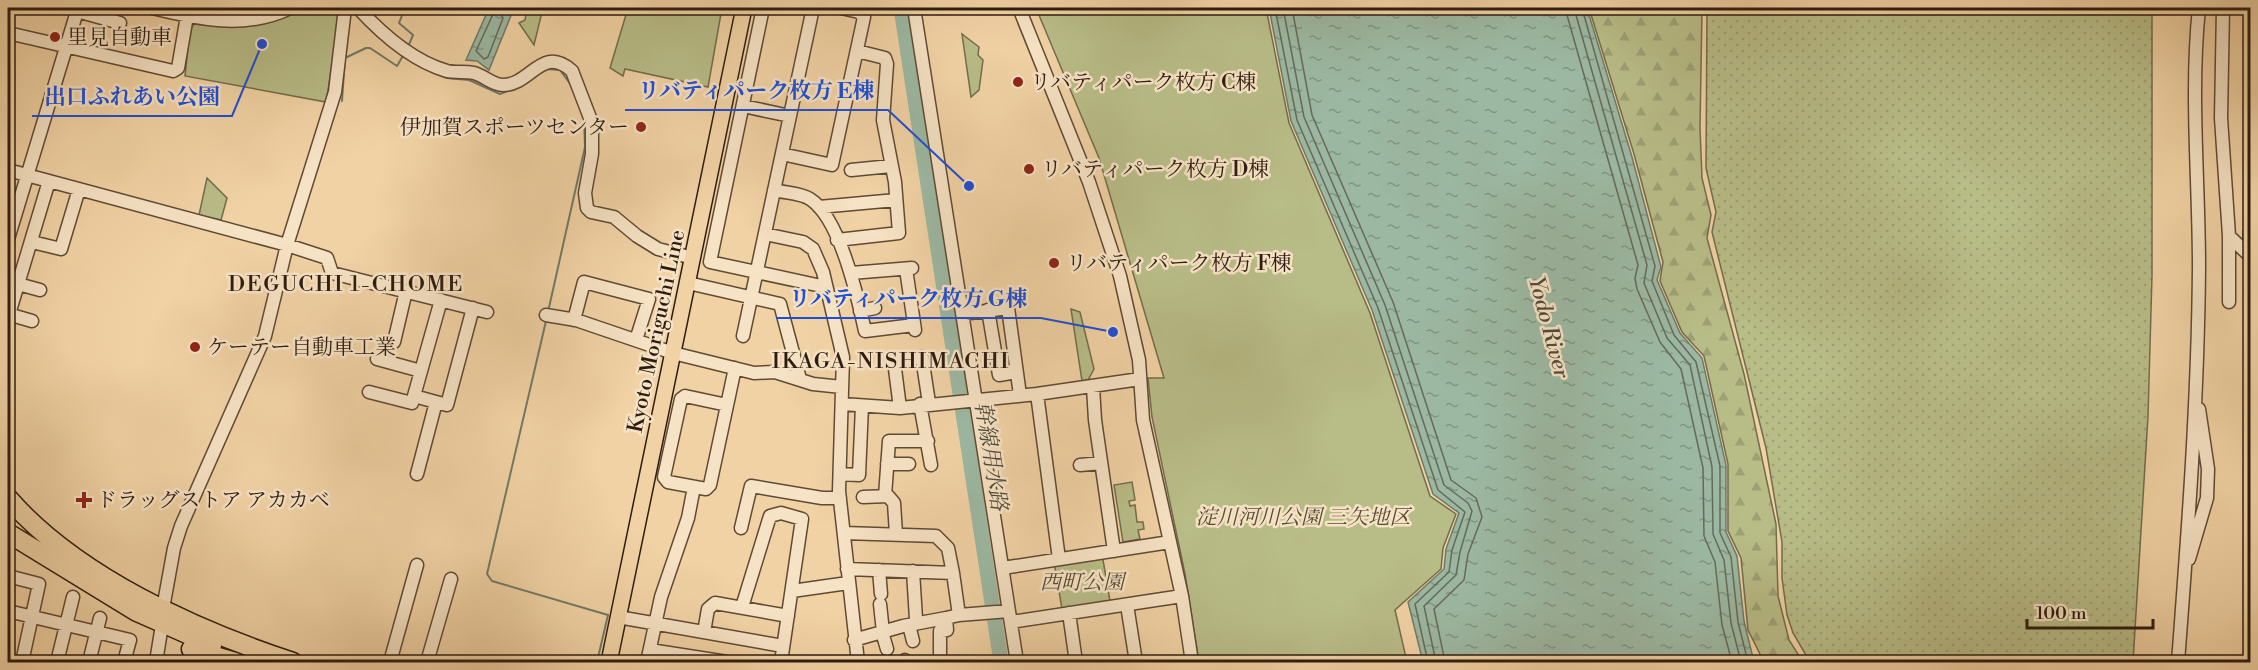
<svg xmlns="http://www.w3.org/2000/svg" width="2258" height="670" viewBox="0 0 2258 670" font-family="'Libre Bodoni','Noto Serif JP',serif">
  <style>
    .grass { fill: url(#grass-dots); stroke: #736c4c; stroke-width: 1.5 }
    .forest { fill: url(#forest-firs); stroke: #736c4c; stroke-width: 1.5 }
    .park { fill: #b8bc87; stroke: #736c4c; stroke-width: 1.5 }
    .water { fill: url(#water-ripples); stroke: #707a68; stroke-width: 1.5 }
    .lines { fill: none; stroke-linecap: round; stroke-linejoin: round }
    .shore { stroke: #656a59; stroke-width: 1.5 }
    .stream { stroke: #707a68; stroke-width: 2 }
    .river { stroke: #9cb8a2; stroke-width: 15 }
    .minor-casing { stroke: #5f4a35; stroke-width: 15 }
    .major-casing { stroke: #2e1c10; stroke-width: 18 }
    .highway-casing { stroke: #2e1c10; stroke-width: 21 }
    .minor { stroke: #f6e2c4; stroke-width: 12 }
    .major { stroke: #f1d2a4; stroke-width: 15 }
    .highway { stroke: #f1d2a4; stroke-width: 18 }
    .poi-dot { fill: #8f2418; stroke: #f6e2c4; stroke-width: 2 }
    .labels { text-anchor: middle; stroke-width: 5; stroke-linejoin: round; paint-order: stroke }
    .poi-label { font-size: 21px; fill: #2e1c10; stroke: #f6e2c4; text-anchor: start }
    .street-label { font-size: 21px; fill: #2e1c10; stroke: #f6e2c4 }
    .park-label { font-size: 21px; font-style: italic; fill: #574c34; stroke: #f6e2c4 }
    .neighbourhood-label { font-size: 22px; letter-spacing: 1.5px; fill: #2e1c10; stroke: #f6e2c4 }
    .water-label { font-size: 22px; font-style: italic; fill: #4f4b3c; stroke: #f6e2c4 }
    .leader { fill: none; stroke: #1d4ed8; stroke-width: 2 }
    .callout-dot { fill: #1d4ed8; stroke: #f6e2c4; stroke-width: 2 }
    .callout-label { font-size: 22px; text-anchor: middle; font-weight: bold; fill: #1d4ed8; stroke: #f6e2c4; stroke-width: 5; stroke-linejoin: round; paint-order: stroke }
  </style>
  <defs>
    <pattern id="grass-dots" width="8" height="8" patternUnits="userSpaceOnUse" patternTransform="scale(1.5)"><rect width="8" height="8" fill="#b8bc87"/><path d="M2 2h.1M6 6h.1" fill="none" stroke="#9ea174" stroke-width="1.8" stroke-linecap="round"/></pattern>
    <pattern id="forest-firs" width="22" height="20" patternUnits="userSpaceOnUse" patternTransform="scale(1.5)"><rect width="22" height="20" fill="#b8bc87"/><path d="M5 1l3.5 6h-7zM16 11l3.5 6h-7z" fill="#9ea174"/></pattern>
    <pattern id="water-ripples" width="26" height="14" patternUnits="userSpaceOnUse" patternTransform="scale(1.5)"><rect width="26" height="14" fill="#9cb8a2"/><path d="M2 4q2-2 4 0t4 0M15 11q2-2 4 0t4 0" fill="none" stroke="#809583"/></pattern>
  </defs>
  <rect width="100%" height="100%" fill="#f1d2a4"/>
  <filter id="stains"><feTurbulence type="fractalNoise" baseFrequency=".00333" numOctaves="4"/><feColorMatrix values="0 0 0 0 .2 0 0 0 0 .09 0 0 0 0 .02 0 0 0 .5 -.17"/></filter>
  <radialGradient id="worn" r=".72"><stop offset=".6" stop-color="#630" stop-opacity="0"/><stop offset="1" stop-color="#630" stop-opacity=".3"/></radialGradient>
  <path class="grass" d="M1707,8H2152V276L2148,416L2133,662H1810L1793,633L1787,615L1782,578V542L1766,448L1712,232L1716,212L1706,168Z"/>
  <path class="forest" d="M1589,8H1702L1700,128L1702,178L1711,215L1707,238L1744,374L1776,524L1778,596L1789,640L1803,662H1764L1748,630L1741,558L1728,531V464L1704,356L1682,332L1660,281L1663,262L1634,154Z"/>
  <path class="park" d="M299,8H327L340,16L326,102L185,76L190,29L196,22L246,26Z
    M527,8H543L534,45L519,23L525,20Z
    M628,8H722L708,87L625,69L623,76L610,68Z
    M1036,8H1266L1289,123L1370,313L1430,496L1456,514L1443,548L1441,569L1395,610L1407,662H1199L1185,574L1152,417L1148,378H1164L1099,158Z
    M962,34L979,47L978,55L983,60L979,90L971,97Z
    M207,178L227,198L221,220L199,215Z
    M1071,309L1080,312L1094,369L1088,380L1082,381Z
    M1132,482L1135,500L1129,501L1130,506L1135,505L1137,522H1143L1144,529L1138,530L1140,539L1123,542L1114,485Z
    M1102,554L1110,601L1062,609L1054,562Z"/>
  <path class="water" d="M489,8H499L512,13L489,70L477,61L466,60Z
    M1269,8H1587L1632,157L1661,267L1657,280L1680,333L1702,358L1726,465V532L1737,556L1744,621L1754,662H1423L1408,602L1444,569L1446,549L1459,513L1433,494L1372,310L1291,121Z"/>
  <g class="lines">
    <path class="shore" d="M1275,8L1297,120L1378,308L1438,490L1465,512L1452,550L1449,572L1415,604L1428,662
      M1283,8L1304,117L1385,305L1444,485L1468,503L1472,511L1460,552L1456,575L1424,606L1436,662
      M1292,8L1312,115L1393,302L1451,480L1476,498L1482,517L1468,554L1464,580L1434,609L1445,662
      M1565,8L1638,265L1635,278L1637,289L1660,342L1681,369L1703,468L1704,536L1715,562L1722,625L1732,662
      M1574,8L1647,265L1644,283L1667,338L1690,365L1712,467L1713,534L1724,560L1731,623L1741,662
      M1582,8L1655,266L1652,281L1674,335L1696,362L1720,466V533L1731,557L1738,622L1748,662
      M498,10L503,18L488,57L484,59L476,51L494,12Z"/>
    <path class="stream" d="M405,8L399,23L413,35L408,47
      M372,31L391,47
      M546,69L560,70L571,85
      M434,73L447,78L469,80L500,94L516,88
      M342,101L345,58L366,48H370L397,66L404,54
      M2243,241V231L2250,225
      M548,312L585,147L584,118
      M546,321L487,574L492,581L608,615L597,662"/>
    <path class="river" d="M901,8L1001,662"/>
    <defs>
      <path id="minor" d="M152,8C198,19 245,30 290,8
        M358,8C381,33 412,61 447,71C456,73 465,71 474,73C485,76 492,85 503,85C531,85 542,44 572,71L592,123V154L585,193L587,208L591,212L614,217L637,236L658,249L693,258
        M763,8L710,262L826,287
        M914,8L1017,662
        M1019,8L1089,182L1120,276L1139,360L1143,420L1182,596L1192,662
        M2223,8L2221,118L2229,236V302
        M77,11L120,23
        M8,33L173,71L178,68L187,16
        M743,106L790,116
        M782,154L832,165L864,17L859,12L841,8
        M8,170L287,245L327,258L332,273L487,312
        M851,170L891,166
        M774,190C785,193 801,193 810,199C840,218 858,298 865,331L914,325
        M819,207L896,200
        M765,234L803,242L813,249L823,272L843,357L839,491L858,662
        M2229,236L2250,256
        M8,239L78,8
        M837,240L899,233L895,182L883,120L887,64L885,58L857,51
        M32,242L61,249L79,189
        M906,269L915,330
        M851,273L912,268
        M688,283L780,304L800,379
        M18,284L40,290
        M988,310L999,375L1016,372
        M860,311L875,308
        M8,314L32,321
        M9,314L49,181
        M963,314L1008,308L1020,395
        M546,315L576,320L673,353L754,373L775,372L813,384L842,387
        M574,320L584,282L649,299L636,340
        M743,336L813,8
        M394,342L406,291
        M377,359L421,371
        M1093,387L1095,420L1114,551
        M369,392L412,403L441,300
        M1037,394L1059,559
        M414,396L447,405L473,308
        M842,404L900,408L1037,394L1140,379
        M920,404L931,465
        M727,405L685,396L681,399L664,477L668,482L706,489L710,485L735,368
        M900,408L894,361L922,357L929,403
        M887,464H909
        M1080,465L1101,463
        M417,474L436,402
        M840,474L859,475L862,406
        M885,496L889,441H928
        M863,497L888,496L894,503L896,534
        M741,528L751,486L822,498H840
        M844,533L936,536L948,548L953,573
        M2189,559L2207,498L2208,469L2199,409
        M1003,568L1170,542
        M847,569L953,573L959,615L946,618L947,630L940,631V662
        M879,570L881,594
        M913,571L916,619
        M8,576L39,584L22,662
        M792,591L848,583
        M880,604L883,632
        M1127,605L1136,662
        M742,607L770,516L781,513L802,519L781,662
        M8,611L130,640L124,662
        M1069,613L1076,662
        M162,614L174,548L181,526L265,336L287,245L335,92L345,8
        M959,615L1009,611
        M618,617L783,646
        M1011,622L1182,596
        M909,625L913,641
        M704,632L708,609L715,603L788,616
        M882,632L887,649
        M854,640L903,626L946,618
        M650,650L727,662
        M905,660L906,662
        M57,662L73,597
        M89,662L100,618
        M156,662L162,625
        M390,662L417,565
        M427,662L451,579
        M647,662L661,597L688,518L694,487
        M2178,662C2188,531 2198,399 2199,267C2199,181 2190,93 2199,8"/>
      <path id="major" d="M609,662L744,8"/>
      <path id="highway" d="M8,498C76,576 195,630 293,662
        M8,533L137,612L212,645
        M191,649L235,662"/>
    </defs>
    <use href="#minor" class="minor-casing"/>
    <use href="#major" class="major-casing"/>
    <use href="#highway" class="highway-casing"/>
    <use href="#minor" class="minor"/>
    <use href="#major" class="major"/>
    <use href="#highway" class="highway"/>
  </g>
  <g class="poi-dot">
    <circle cx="55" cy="37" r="6"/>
    <circle cx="1018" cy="82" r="6"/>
    <circle cx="641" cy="127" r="6"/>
    <circle cx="1029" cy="169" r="6"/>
    <circle cx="1054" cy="263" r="6"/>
    <circle cx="195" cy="347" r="6"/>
    <path d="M81 491h6v6h6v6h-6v6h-6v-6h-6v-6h6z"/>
  </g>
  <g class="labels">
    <g class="poi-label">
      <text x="67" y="44">里見自動車</text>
      <text x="1030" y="89">リバティパーク枚方 C棟</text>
      <text x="629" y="134" text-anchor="end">伊加賀スポーツセンター</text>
      <text x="1041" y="176">リバティパーク枚方 D棟</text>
      <text x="1066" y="270">リバティパーク枚方 F棟</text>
      <text x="207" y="354">ケーテー自動車工業</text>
      <text x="96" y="507">ドラッグストア アカカベ</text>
    </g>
    <g class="street-label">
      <text transform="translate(656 331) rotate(-78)" y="7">Kyoto Moriguchi Line</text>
    </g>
    <g class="park-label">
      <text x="1303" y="524">淀川河川公園 三矢地区</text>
      <text x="1082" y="589">西町公園</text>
    </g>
    <g class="neighbourhood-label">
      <text x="346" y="291">DEGUCHI 1-CHOME</text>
      <text x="891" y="368">IKAGA-NISHIMACHI</text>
    </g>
    <g class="water-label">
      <text transform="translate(1550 327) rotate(75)" y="8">Yodo River</text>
      <text transform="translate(992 456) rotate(81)" y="8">幹線用水路</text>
    </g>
  </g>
  <path class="leader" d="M969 186L888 110H625M262 44L232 116H32M1113 332L1041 318H776"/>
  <g class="callout-dot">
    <circle cx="969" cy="186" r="6"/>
    <circle cx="262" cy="44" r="6"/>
    <circle cx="1113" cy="332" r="6"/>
  </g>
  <g class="callout-label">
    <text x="756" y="98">リバティパーク枚方 E棟</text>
    <text x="132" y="104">出口ふれあい公園</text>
    <text x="908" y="306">リバティパーク枚方 G棟</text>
  </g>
  <rect width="2258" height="670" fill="none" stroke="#f1d2a4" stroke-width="30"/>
  <rect x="9" y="9" width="2240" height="652" fill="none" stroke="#2e1c10" stroke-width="3"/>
  <rect x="15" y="15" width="2228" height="640" fill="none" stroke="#2e1c10" stroke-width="1.5"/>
  <path d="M2027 619v9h126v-9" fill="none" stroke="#2e1c10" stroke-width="3"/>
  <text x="2036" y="619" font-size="18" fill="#2e1c10" stroke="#f6e2c4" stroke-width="4.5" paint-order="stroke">100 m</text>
  <rect width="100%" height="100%" filter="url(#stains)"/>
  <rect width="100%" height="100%" fill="url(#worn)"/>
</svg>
